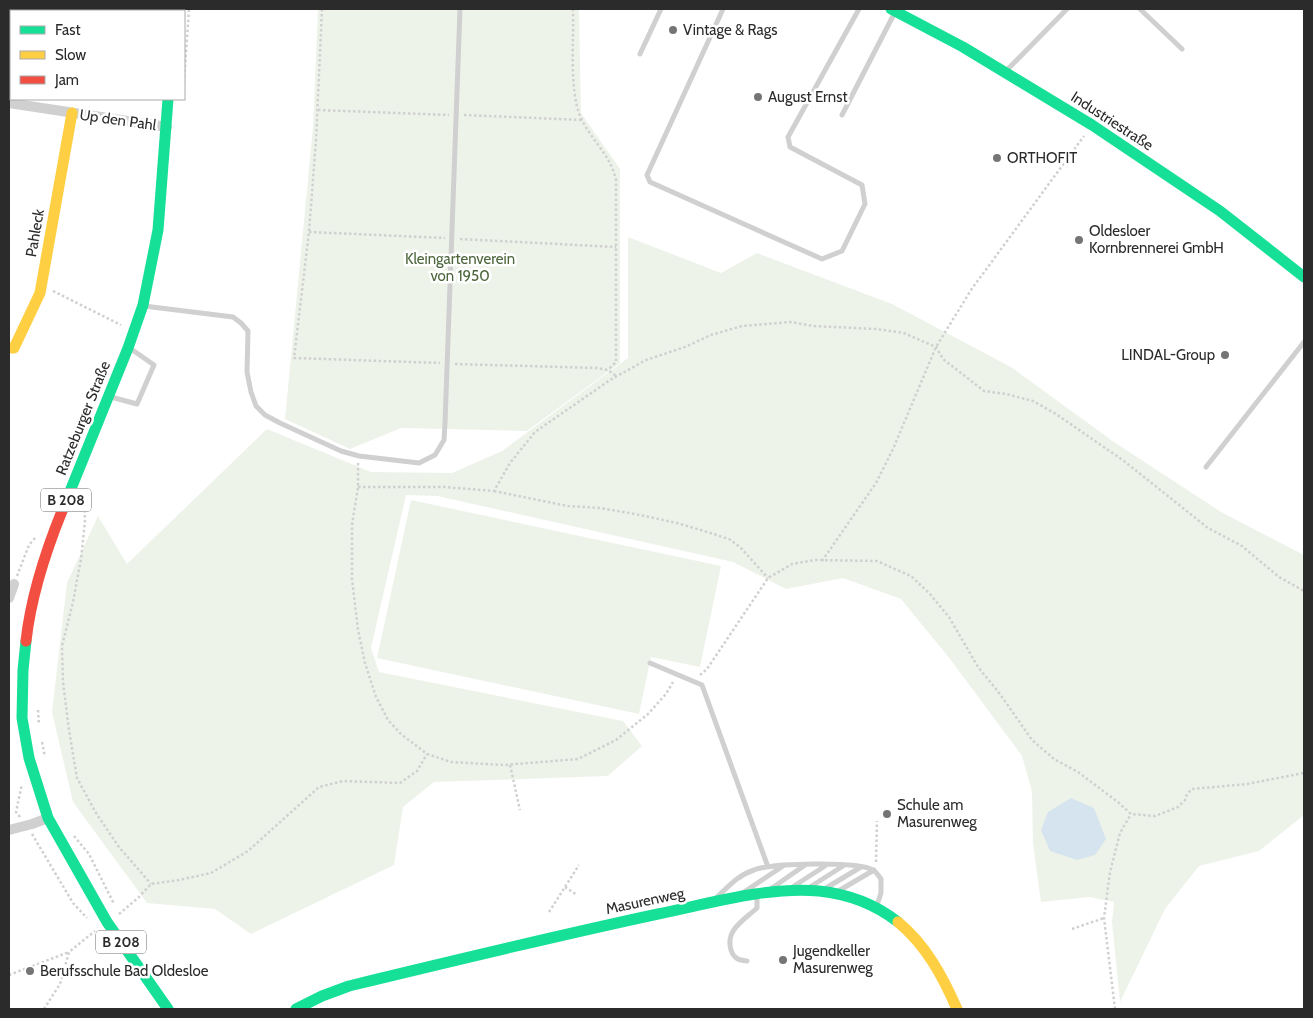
<svg xmlns="http://www.w3.org/2000/svg" width="1313" height="1018" viewBox="0 0 1313 1018" font-family="Cabin,sans-serif">
  <style>
    .green { fill: #eef3ea }
    .water { fill: #d6e4f0 }
    .lines { fill: none; stroke-linecap: round; stroke-linejoin: round }
    .path { stroke: #d0d0d0; stroke-width: 2.5; stroke-dasharray: 2.5 2.5; stroke-linecap: butt }
    .lane { stroke: #d0d0d0; stroke-width: 5 }
    .street { stroke: #d0d0d0; stroke-width: 10 }
    .fast { stroke: #16e098; stroke-width: 11 }
    .slow { stroke: #ffcf43; stroke-width: 11 }
    .jam { stroke: #f24e42; stroke-width: 11 }
    .poi-dot { fill: #757575; stroke: #fff; stroke-width: 2 }
    .labels { text-anchor: middle; stroke-width: 5; stroke-linejoin: round; paint-order: stroke }
    .shield { fill: #fff; stroke: #6b6b6b; stroke-width: 1 }
    .shield-label { font-size: 14px; font-weight: bold; fill: #2b2b2b }
    .poi-label { font-size: 15px; fill: #2b2b2b; stroke: #fff; text-anchor: start }
    .street-label { font-size: 15px; fill: #2b2b2b; stroke: #fff }
    .park-label { font-size: 15px; fill: #4b653a; stroke: #fff }
  </style>
  <rect width="100%" height="100%" fill="#fff"/>
  <path class="green" d="M38,9H151V11H54Z
    M318,9H579L581,113L620,169V363L527,431L401,428L350,449L285,419L313,127Z
    M628,237L721,273L757,253L892,304L1011,367L1114,442L1221,512L1304,555V815L1259,851L1199,866L1165,909L1120,1002L1112,922L1114,902L1089,897L1041,902L1033,844L1032,792L1022,756L950,659L901,599L843,578L786,589L733,562L437,496L406,495L371,648L379,672L623,721L642,746L608,776L434,782L403,807L394,865L251,934L215,909L147,903L73,802L52,712L67,583L98,516L127,564L267,429L371,472L452,473L502,451L628,358Z
    M411,500L721,566L700,667L651,657L639,714L377,658Z"/>
  <path class="water" d="M1071,798L1094,808L1106,839L1095,855L1077,860L1050,851L1041,830L1048,812Z"/>
  <g class="lines">
    <path class="path" d="M322,9L316,140L309,232L294,358L440,363
      M573,9C574,40 569,88 580,116C590,139 611,155 616,180V362L608,370
      M184,82L189,9
      M318,110L449,115
      M464,115L582,120
      M309,232L445,238
      M460,239L616,247
      M53,291L121,325
      M455,364L597,368L608,370L616,376
      M358,463V487L352,525V579L358,630L365,663L376,697L388,720L401,734L427,754L451,762L504,765L578,759L616,740L648,714L666,694L673,682
      M358,487H444L494,491L510,463L535,432L610,380L646,360L685,347L711,335L742,326L791,322L813,326L876,329L904,333L936,347L943,359L984,391L1006,394L1033,401L1056,414L1124,461L1208,528L1242,546L1279,577L1304,591
      M494,491L568,506L600,508L635,514L677,523L704,531L729,539L740,547L768,578
      M84,495L85,521L81,559L73,602L62,646L63,682L69,730L77,778L96,813L119,847L151,884
      M822,561L876,483L893,449L936,347L971,290L1084,136
      M17,576L29,545L35,538
      M700,675L707,669L768,578L792,564L815,560L877,561L911,576L929,593L949,617L978,667L1000,694L1032,740L1054,759L1078,772L1119,803L1131,814L1155,816L1178,807L1185,800L1187,794L1192,789L1247,784L1304,773
      M38,710L39,725
      M42,742L45,757
      M510,765L520,810
      M20,817L16,812L22,784
      M32,834L73,903L87,918
      M74,836L89,854L114,904
      M876,862L877,821
      M565,887L577,895
      M549,912L579,865
      M119,914L138,898L151,884L179,880L211,873L248,851L319,787L343,781L400,783L417,771L427,754
      M1072,929L1104,918
      M9,975L69,952
      M44,1009L60,984L69,952L95,931
      M1115,1009L1104,918L1110,872L1120,833L1131,814"/>
    <path class="lane" d="M723,9L647,175L650,182L822,259L842,251L865,204L862,185L790,147L788,137L859,9
      M1140,9L1182,49
      M640,54L661,9
      M1006,71L1067,9
      M842,115L894,14
      M144,306L233,317L241,323L248,331L247,372L251,392L256,406L265,415L280,423L341,451L359,456L419,463L435,455L444,440L445,423L460,9
      M111,397L137,404L154,365L131,349
      M1206,467L1304,342
      M650,663L702,685L768,867
      M794,886L825,866
      M810,887L843,866
      M772,888L805,865
      M826,888L861,867
      M840,890L874,870
      M744,892L783,866
      M716,898C728,887 738,875 754,870C771,863 858,861 873,870C876,872 879,876 881,879V893L877,905
      M747,961C739,960 734,959 731,950C725,930 744,920 757,908V898"/>
    <path class="street" d="M9,103L167,127
      M9,598L14,584
      M9,830L32,824L48,818"/>
    <path class="fast" d="M172,9V11
      M891,9L963,47L1092,125L1220,211L1304,277
      M62,511L128,348L143,305L158,230L168,99
      M26,641L23,670L22,718L29,758L48,818L107,922L168,1009
      M296,1009L322,996L349,986C452,961 555,936 658,914C707,904 769,886 819,891C848,894 875,904 898,922"/>
    <path class="slow" d="M9,348H14L40,293L72,113
      M898,922C926,945 943,977 957,1009"/>
    <path class="jam" d="M26,641C31,596 45,553 62,511"/>
  </g>
  <g class="poi-dot">
    <circle cx="673" cy="30" r="5"/>
    <circle cx="758" cy="97" r="5"/>
    <circle cx="997" cy="158" r="5"/>
    <circle cx="1079" cy="240" r="5"/>
    <circle cx="1225" cy="355" r="5"/>
    <circle cx="887" cy="814" r="5"/>
    <circle cx="783" cy="960" r="5"/>
    <circle cx="30" cy="971" r="5"/>
  </g>
  <g class="labels">
    <g class="shield">
      <rect x="41" y="488.5" width="50" height="23" rx="4"/>
      <rect x="96" y="930.5" width="50" height="23" rx="4"/>
    </g>
    <g class="shield-label">
      <text x="66" y="505">B 208</text>
      <text x="121" y="947">B 208</text>
    </g>
    <g class="poi-label">
      <text x="683" y="35">Vintage &amp; Rags</text>
      <text x="768" y="102">August Ernst</text>
      <text x="1007" y="163">ORTHOFIT</text>
      <text x="1089" y="236">Oldesloer<tspan x="1089" dy="17">Kornbrennerei GmbH</tspan></text>
      <text x="1215" y="360" text-anchor="end">LINDAL-Group</text>
      <text x="897" y="810">Schule am<tspan x="897" dy="17">Masurenweg</tspan></text>
      <text x="793" y="956">Jugendkeller<tspan x="793" dy="17">Masurenweg</tspan></text>
      <text x="40" y="976">Berufsschule Bad Oldesloe</text>
    </g>
    <g class="street-label">
      <text transform="translate(118 120) rotate(8)" y="5">Up den Pahl</text>
      <text transform="translate(1112 121) rotate(33)" y="5">Industriestraße</text>
      <text transform="translate(35 233) rotate(-80)" y="5">Pahleck</text>
      <text transform="translate(83 418) rotate(-68)" y="5">Ratzeburger Straße</text>
      <text transform="translate(645 901) rotate(-12)" y="5">Masurenweg</text>
    </g>
    <g class="park-label">
      <text x="460" y="264">Kleingartenverein<tspan x="460" dy="17">von 1950</tspan></text>
    </g>
  </g>
  <rect width="1313" height="1018" fill="none" stroke="#2b2b2b" stroke-width="20"/>
  <rect x="10" y="10" width="175" height="90" fill="#ffffff" stroke="#aaaaaa"/>
  <rect x="20" y="26" width="25" height="8" fill="#16e098" stroke="#aaaaaa"/>
  <text x="55" y="35" font-size="15" fill="#2b2b2b">Fast</text>
  <rect x="20" y="51" width="25" height="8" fill="#ffcf43" stroke="#aaaaaa"/>
  <text x="55" y="60" font-size="15" fill="#2b2b2b">Slow</text>
  <rect x="20" y="76" width="25" height="8" fill="#f24e42" stroke="#aaaaaa"/>
  <text x="55" y="85" font-size="15" fill="#2b2b2b">Jam</text>
</svg>
